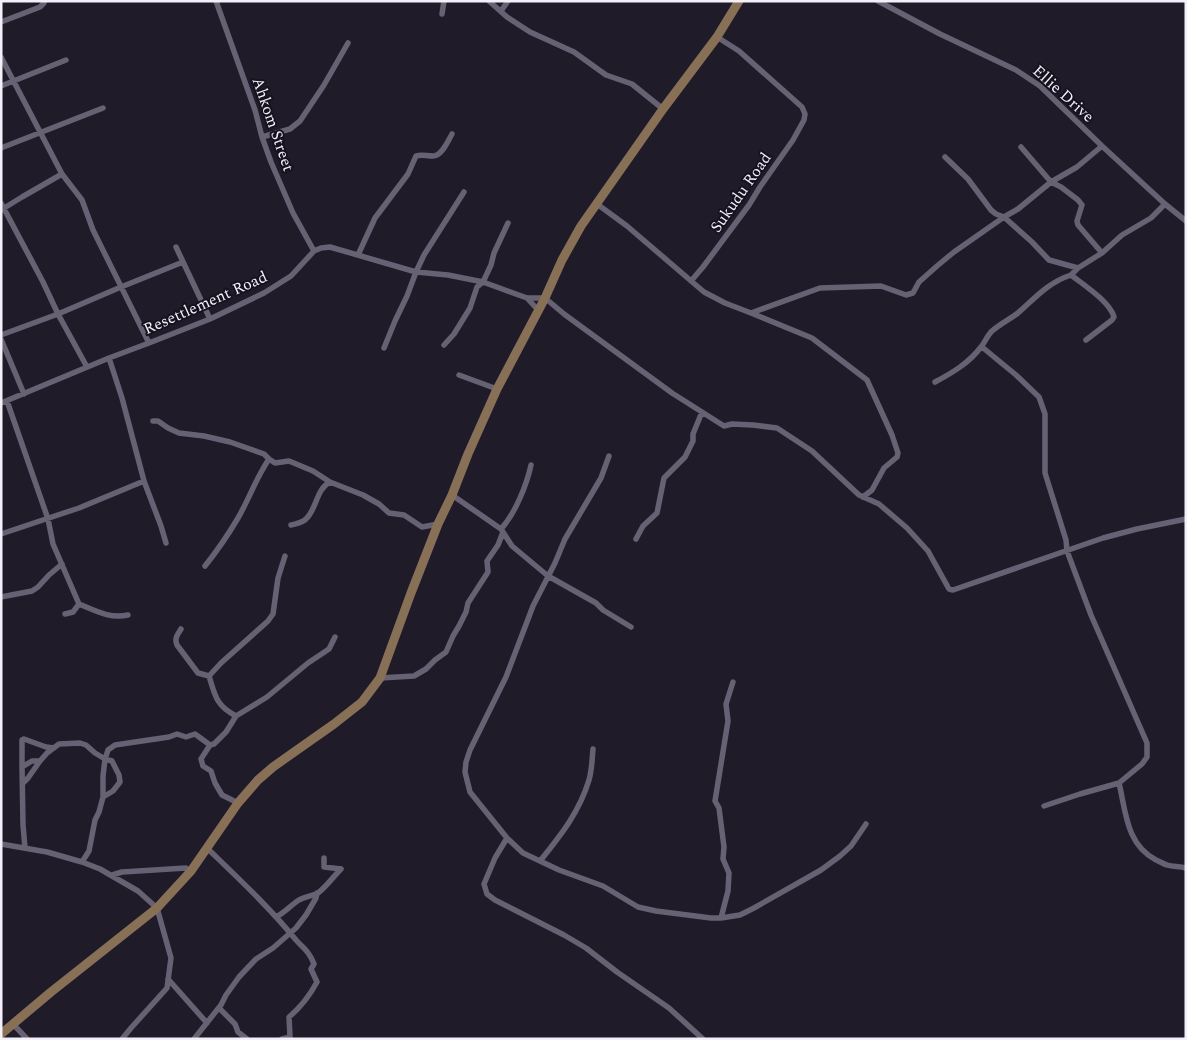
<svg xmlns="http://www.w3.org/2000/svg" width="1187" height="1040" viewBox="0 0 1187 1040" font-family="Spectral,serif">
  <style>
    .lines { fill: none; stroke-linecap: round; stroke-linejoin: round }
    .minor { stroke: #676273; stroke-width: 5.5 }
    .secondary { stroke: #887056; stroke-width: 9 }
    .labels { text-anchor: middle; stroke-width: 4; stroke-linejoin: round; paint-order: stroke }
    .street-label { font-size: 16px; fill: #f3f0fa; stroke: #17121f }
  </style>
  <rect width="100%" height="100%" fill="#201b29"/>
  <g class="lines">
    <path class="minor" d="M216,1L255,110L262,137L271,162L293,213L314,251
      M489,1L507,17L530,32L574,52L606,75L632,84L663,109
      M878,1L940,34L1016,70L1040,86L1102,146L1165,204L1186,221
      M501,11L508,1
      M442,14L444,1
      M1,22L40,7L44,3V1
      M1,57L62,174L82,200L93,230L149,343
      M1,86L66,60
      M262,137L290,129L300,121L324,85L348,43
      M1021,147L1051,182L1061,187L1078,200L1082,205L1077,221L1078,225L1102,253
      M1,148L103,108
      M945,157L968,179L991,210L996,214L1004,217L1032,242L1049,260L1078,268
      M1,203L43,282L58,314L87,367
      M597,204L627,226L704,292L725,303L751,313L820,288L881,286L906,295L913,293L919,282L937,266L954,252L1004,217L1018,209L1051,182L1077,167L1102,146
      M1,210L22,197L62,174
      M176,247L210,319
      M358,255L375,218L408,174L416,156C422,154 426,156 433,156C442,156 448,141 452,134
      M691,281L703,267L749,205L760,187L793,140L804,120L805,114L802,107L739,51L717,37
      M527,298L538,310
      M751,313L812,338L867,380L892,435L898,453L897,457L884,468L872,490L863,497
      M1,335L58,314L121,287L183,262
      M1,339L24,394
      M1086,340L1112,320L1114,317C1110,302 1084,285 1071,275L1078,268L1102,253L1122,235L1151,218L1165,204
      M444,345L454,334L470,308L477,287L483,282L491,265L494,253L508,223
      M982,347L1016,375L1039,397L1045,414V473L1066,540L1067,551L1091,615L1147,743V757L1142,764L1119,783L1080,794L1044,806
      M384,348L395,321L407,296L416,272L424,255L464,192
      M109,358L122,398L144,481L161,526L166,543
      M459,375L497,389
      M935,382C952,373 969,363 981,347C985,342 987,336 992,331C1000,324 1010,319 1018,313C1035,298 1049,282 1071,275
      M7,401L48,519L53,544L79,604C96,611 110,619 128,615
      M1,403L109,358L149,343L210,319L264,293L291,276L314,251L321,248L330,247L416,272L448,275L483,282L527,298H545L564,314L672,393L724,426L732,424L753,425L777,428L812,451L859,495L879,504L907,528L928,551L949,589L953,590L1103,538L1137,529L1186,519
      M153,421H158L168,428L179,433L204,436L230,442L264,454L269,459L275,463L289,461L313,471L330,482L363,495L379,504L389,513L404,515L422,527L438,524
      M609,456L601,478L565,539L555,563L533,606L506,677L470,750L466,762L465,772L470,792L507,838L523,853L559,870L603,886L638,907L656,911L711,918H721L740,915L754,908L821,870L840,856L851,846L866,824
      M452,495L501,529L512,546L548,576L596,603L603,610L631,627
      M291,525C296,524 302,523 306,519C317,509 316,489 330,482
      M501,529C515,514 527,484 531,465
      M1,534L79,508L144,481
      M636,539L643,526L657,513L664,478L685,457L693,441V434L702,412
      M205,566C217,551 228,535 238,518C249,499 256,478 269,459
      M1,597L32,591L38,587L49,575L62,564
      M65,614L73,612L79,604
      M181,629C178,634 174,638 177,645L198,673L209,676
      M380,678L414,676L426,669L435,660L446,652L453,636L459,626L466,612L468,603L488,572L487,561L498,545L503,532
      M236,716C216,706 215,695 209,676L221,663L268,621L273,614L278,578L285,556
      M210,745L201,759L203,766L211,771L215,783L222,795L238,803
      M22,767V740L24,739L46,747L54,748
      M23,783L28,778L40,761
      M1119,783C1126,812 1126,844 1156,860C1159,861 1163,864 1167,865C1173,867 1179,866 1186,868
      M507,838L495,858L484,884L487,894L495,900L564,935L586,948L617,972L669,1008L703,1039
      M1,844L47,852L82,862L100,869L138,891L157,908L171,958L167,988L131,1028L122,1039
      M25,848L23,825L22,767L32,761H40L47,753L59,744L80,743L86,745L95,753L105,759L103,776V797
      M207,848C238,878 269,907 296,940C304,949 309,951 314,964L311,969L317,982C310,995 301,1007 289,1017L290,1037L282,1039
      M324,858V867L341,869
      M540,861C560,836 579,813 589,780C592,770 592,759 593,749
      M82,862L89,851L95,820L99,812L103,797L113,791L120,782L119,775L112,761L105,759L108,750L115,745L169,737L177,734L186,737L195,734L210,745L214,744L226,732L236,716L267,697L308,663L329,649L335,637
      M112,875L122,872L186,868L191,871
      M276,917C284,913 291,905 299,900C304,897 312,896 318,893C326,887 333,877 341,869
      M721,918L728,891L729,873L723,859L724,847L719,808L715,801L728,721L726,704L733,682
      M168,979L207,1023
      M219,1008L235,1024L238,1032L247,1039
      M13,1024L27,1039
      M194,1039L221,1005L226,995L239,977L256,959L273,948L296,928L306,915L316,898L317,893"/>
    <path class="secondary" d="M1,1034L51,992L157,908L191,871L238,803L258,780L273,767L334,724L362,702L380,678L411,593L438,524L452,495L468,454L497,389L545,298L562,260L581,226L663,109L717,37L739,1"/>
  </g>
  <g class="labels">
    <g class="street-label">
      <text transform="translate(1064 93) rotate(42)" y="6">Ellie Drive</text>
      <text transform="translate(274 124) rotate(71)" y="6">Ahkom Street</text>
      <text transform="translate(740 192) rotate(-55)" y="6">Sukudu Road</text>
      <text transform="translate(205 302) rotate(-24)" y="6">Resettlement Road</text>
    </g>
  </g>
  <rect width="1187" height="1040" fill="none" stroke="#f3f0fa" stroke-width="5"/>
</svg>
